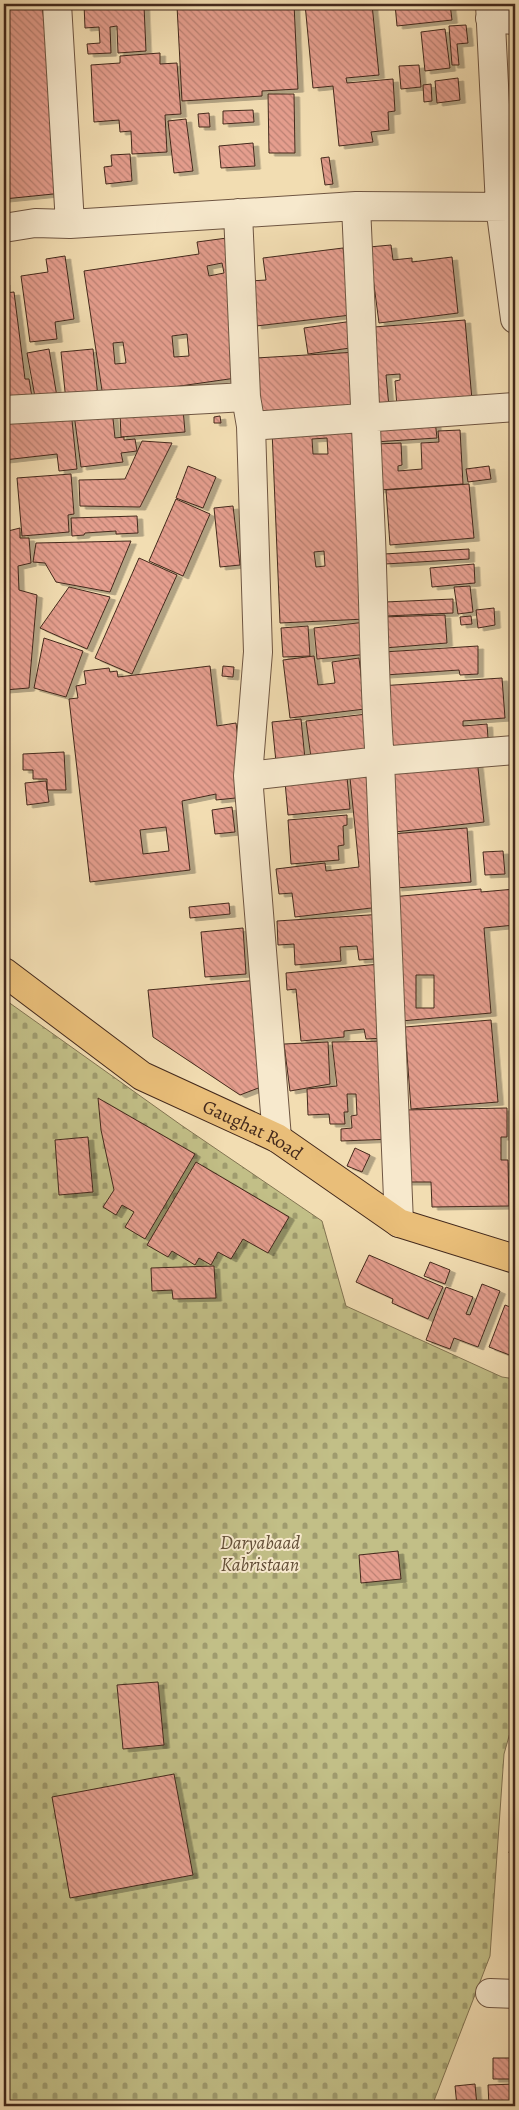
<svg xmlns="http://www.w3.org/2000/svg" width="519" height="2110" viewBox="0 0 519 2110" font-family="Alegreya,serif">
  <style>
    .cemetery { fill: url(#cemetery-stones); stroke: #827452 }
    .building { fill: url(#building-back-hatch); stroke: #43291c; fill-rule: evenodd; filter: url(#shadow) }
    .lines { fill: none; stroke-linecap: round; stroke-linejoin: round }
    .minor-casing { stroke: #6f5642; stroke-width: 30 }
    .major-casing { stroke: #43291c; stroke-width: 30 }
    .minor { stroke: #f7e9cd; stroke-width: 28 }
    .major { stroke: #e9be79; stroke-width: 28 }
    .labels { text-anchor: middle; stroke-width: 4; stroke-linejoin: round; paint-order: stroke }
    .street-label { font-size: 19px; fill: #43291c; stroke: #f7e9cd }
    .park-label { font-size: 19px; font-style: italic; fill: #634e37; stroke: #f7e9cd }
  </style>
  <defs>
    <pattern id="cemetery-stones" width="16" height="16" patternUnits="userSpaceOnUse" patternTransform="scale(1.25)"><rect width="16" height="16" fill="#c2bf87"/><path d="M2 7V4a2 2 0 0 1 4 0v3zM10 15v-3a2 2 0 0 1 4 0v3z" fill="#9f9b6e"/></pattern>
    <pattern id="building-back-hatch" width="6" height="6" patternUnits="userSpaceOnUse" patternTransform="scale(1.25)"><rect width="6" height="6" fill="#e59e8e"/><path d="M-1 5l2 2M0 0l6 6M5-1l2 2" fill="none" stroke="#bb8173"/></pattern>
    <filter id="shadow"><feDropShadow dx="5.5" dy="3" stdDeviation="0" flood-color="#0004"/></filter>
  </defs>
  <rect width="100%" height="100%" fill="#f2ddb2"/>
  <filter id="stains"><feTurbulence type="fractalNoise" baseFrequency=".004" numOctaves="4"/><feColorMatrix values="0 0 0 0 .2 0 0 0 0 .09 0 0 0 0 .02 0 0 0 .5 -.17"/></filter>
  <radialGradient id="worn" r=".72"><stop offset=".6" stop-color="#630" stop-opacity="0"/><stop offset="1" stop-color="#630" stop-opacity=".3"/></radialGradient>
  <path class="cemetery" d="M4,999L181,1125L322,1221L346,1306L502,1377L515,1379V1715L504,1754L490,1956L432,2106H4Z"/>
  <path class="building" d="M4,4H42L63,193L4,199Z
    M84,4H102V9L144,6L146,51L118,53L117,26L110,27L111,53L88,54L87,44L100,43L99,27L85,28Z
    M214,4H294L298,89L262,91V96L182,101L177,6Z
    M305,4H372L379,75L346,78L347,83L393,79L395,111L388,112L389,130L371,132L373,142L339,146L333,86L313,88Z
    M395,4H450L452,20L397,26Z
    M466,25L468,43L457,44L459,65H452L449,26Z
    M445,29L450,68L425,71L421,32Z
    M160,53V64L177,63L181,114L165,115L167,152L132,154L131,131L120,132L119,120L94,122L91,65L120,63V56Z
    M419,65L421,87L401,89L399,66Z
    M458,78L460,100L437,103L435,81Z
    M431,84L432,101L424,102L423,85Z
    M268,94H294L295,153H269Z
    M253,110L254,122L223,124V111Z
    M209,113L210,127H199L198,114Z
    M186,119L193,171L174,173L168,121Z
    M253,143L255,166L221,168L219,146Z
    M130,154L132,181L106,184L104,167L112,166L111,155Z
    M329,157L333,184L325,185L321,158Z
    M227,238L236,378L103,397L84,271L199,254L197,242ZM222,263L224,273L209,276L207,266ZM187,334L189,356L174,357L172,336ZM123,342L126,363L115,364L113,343Z
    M391,245L393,260L412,258V262L452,257L458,313L379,323L369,247Z
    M343,248L351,315L256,326L250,281L266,280L263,258Z
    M65,256L74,319L55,322L57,339L30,342L21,276L48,272L46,259Z
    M4,282L5,293L14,292L25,379H29L33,403L4,406Z
    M465,320L472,400L397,407L395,381L400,380V374L386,375L389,407L376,408L374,327Z
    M353,321L357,347L308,354L304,328Z
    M49,349L58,403L37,408L27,353Z
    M93,349L98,397L66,401L61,352Z
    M357,352L362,408L262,417L256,358Z
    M112,409L115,438L124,437V440L135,439L137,451L121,453L123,462L81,467L74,414Z
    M183,409L185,432L121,437L120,413Z
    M71,411L77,469L59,471L57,454L4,460V418Z
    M220,416L221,423H214V417Z
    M435,420L437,438L374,442L373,423Z
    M358,426L366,619L280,623L272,430ZM327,438L328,454H313L312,439ZM324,551L325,566L316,567L314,552Z
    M460,430L463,484L379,490L376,444L401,443L402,465L398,466V471L422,469L421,443L439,442L438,431Z
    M142,441L172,443L140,507L80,506L79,480L125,479Z
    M188,466L216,477L203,508L176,498Z
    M489,466L491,479L468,482L466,469Z
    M71,474L74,514L68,515L69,532L22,536L17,478Z
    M469,484L474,538L390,545L386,490Z
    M176,499L210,514L183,576L149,561Z
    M233,506L240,565L220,567L214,508Z
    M137,516L138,533L116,534V531L85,533L84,535L72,536L71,518Z
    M20,528V538H29L31,563L18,566L19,590L37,595L29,688L4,690V532Z
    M131,541L110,592L56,582L45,563L33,562L36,543Z
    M469,549V559L385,564L384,554Z
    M139,558L177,575L132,674L95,658Z
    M474,564L475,583L432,587L430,568Z
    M470,586L473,612L458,614L454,587Z
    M69,587L110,597L87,649L40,628Z
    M453,599V613L386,616L385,602Z
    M494,608L495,625L478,628L476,610Z
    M445,615L447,643L384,648L382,617Z
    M471,616L472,624L461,625L460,617Z
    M366,622L369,654L317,659L314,628Z
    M308,626L310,656L283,657L281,628Z
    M44,638L83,651L66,697L34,688Z
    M478,646V674L460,675L459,670L385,675L383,652Z
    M314,656L318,685L335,683L332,662L359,658L365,709L290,718L283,660Z
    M210,666L217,726L236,723L245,797L216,800V794L182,801L190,870L90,882L69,699L78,698L76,686L86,684L84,671L109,668L110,672L117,671L118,677ZM166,827L169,851L143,854L140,830Z
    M223,666L234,667L233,677L222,676Z
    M502,678L505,718L463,721V726L487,724L488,738L464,740L465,749L384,755L379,686Z
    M367,714L372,757L312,765L306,721Z
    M301,719L305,759L276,762L272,722Z
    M64,752L66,790H47V779H33V770H23V754Z
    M477,759L484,822L395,832L389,768Z
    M373,776L380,907L295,917L292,893L279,894L276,869L325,863L326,871L359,867L350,778Z
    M347,777L350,809L288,815L285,782Z
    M46,781L49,802L27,805L25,783Z
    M232,807L235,832L215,834L212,810Z
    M347,815V825L343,826L344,845L338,846L339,860L291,864L288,820Z
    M467,828L471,882L396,888L391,834Z
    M503,851L505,874L485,875L483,852Z
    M481,889V892L515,889V925L484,928L491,1013L401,1021L391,897ZM416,975H434V1008H416Z
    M229,903L230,914L190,918L189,907Z
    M384,914L387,958L359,960L357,946L340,947L341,961L295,965L294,944L278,945L277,921Z
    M243,928L246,974L205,977L201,932Z
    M380,964L386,1038L366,1039L364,1029L344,1031V1037L301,1041L296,989L287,990L286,973Z
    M259,980L261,1087L240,1095L153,1037L148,990Z
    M491,1020L498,1102L411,1109L405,1027Z
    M389,1041L393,1139L341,1141V1129L352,1128L351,1116L357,1115L356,1094H347L348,1112H344L345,1124H330L329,1114L308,1115L307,1089L337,1086L332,1042Z
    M328,1042L330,1084L290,1091L284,1044Z
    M98,1098L195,1154L145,1239L125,1227L134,1212L122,1205L116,1215L103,1207L114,1190L101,1130Z
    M507,1108V1137H501V1160H508L509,1206L432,1207L431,1182H404L403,1110Z
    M88,1137L93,1192L59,1195L55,1140Z
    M355,1148L370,1155L362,1172L347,1166Z
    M196,1162L289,1217L268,1253L243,1239L231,1259L218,1252L211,1265L199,1258L195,1265L172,1251L168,1257L147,1245Z
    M369,1255L443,1287L428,1319L392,1303L393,1299L356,1282Z
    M430,1262L450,1270L445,1284L424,1276Z
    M214,1266L216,1298L173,1299L172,1290L152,1291L151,1268Z
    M482,1284L500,1291L478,1347L454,1338L450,1349L426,1340L446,1287L473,1297L466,1314L470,1315Z
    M505,1305L515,1309V1352L512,1356L489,1347Z
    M398,1551L401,1579L361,1583L359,1555Z
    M158,1682L164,1745L123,1749L117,1685Z
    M174,1774L193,1875L70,1898L52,1797Z
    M515,1828V1855L509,1853Z
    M493,2058H515V2079H493Z
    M475,2084L477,2106H457L455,2086Z
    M515,2084V2106H489L488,2085Z"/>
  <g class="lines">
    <defs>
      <path id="minor" d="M57,4L70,224
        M490,4L500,206L515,319
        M490,18L515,20
        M356,206C362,317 367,428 371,538C374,613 374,687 380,761L399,1223
        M238,213L246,397L251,426L258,652L248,776L277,1138
        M4,228L35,223L70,224L356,206L515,207
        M4,410L246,397
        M251,426L515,407
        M248,776L380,761L515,750
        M490,1993L515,1994"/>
      <g id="major">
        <path id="s1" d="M4,972L142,1076L277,1138L399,1223L515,1259"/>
      </g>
    </defs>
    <use href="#minor" class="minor-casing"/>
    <use href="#major" class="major-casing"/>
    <use href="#minor" class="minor"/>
    <use href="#major" class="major"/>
  </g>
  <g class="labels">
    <g class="street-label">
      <text dy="7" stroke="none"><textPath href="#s1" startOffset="296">Gaughat Road</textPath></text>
    </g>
    <g class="park-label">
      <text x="260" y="1549">Daryabaad<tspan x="260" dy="22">Kabristaan</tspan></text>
    </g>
  </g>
  <rect width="519" height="2110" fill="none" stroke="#f2ddb2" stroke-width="20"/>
  <rect x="5" y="5" width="509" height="2100" fill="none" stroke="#43291c" stroke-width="2.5"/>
  <rect x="10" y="10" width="499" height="2090" fill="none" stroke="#43291c"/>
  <rect width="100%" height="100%" filter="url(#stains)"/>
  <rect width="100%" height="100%" fill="url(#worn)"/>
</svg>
